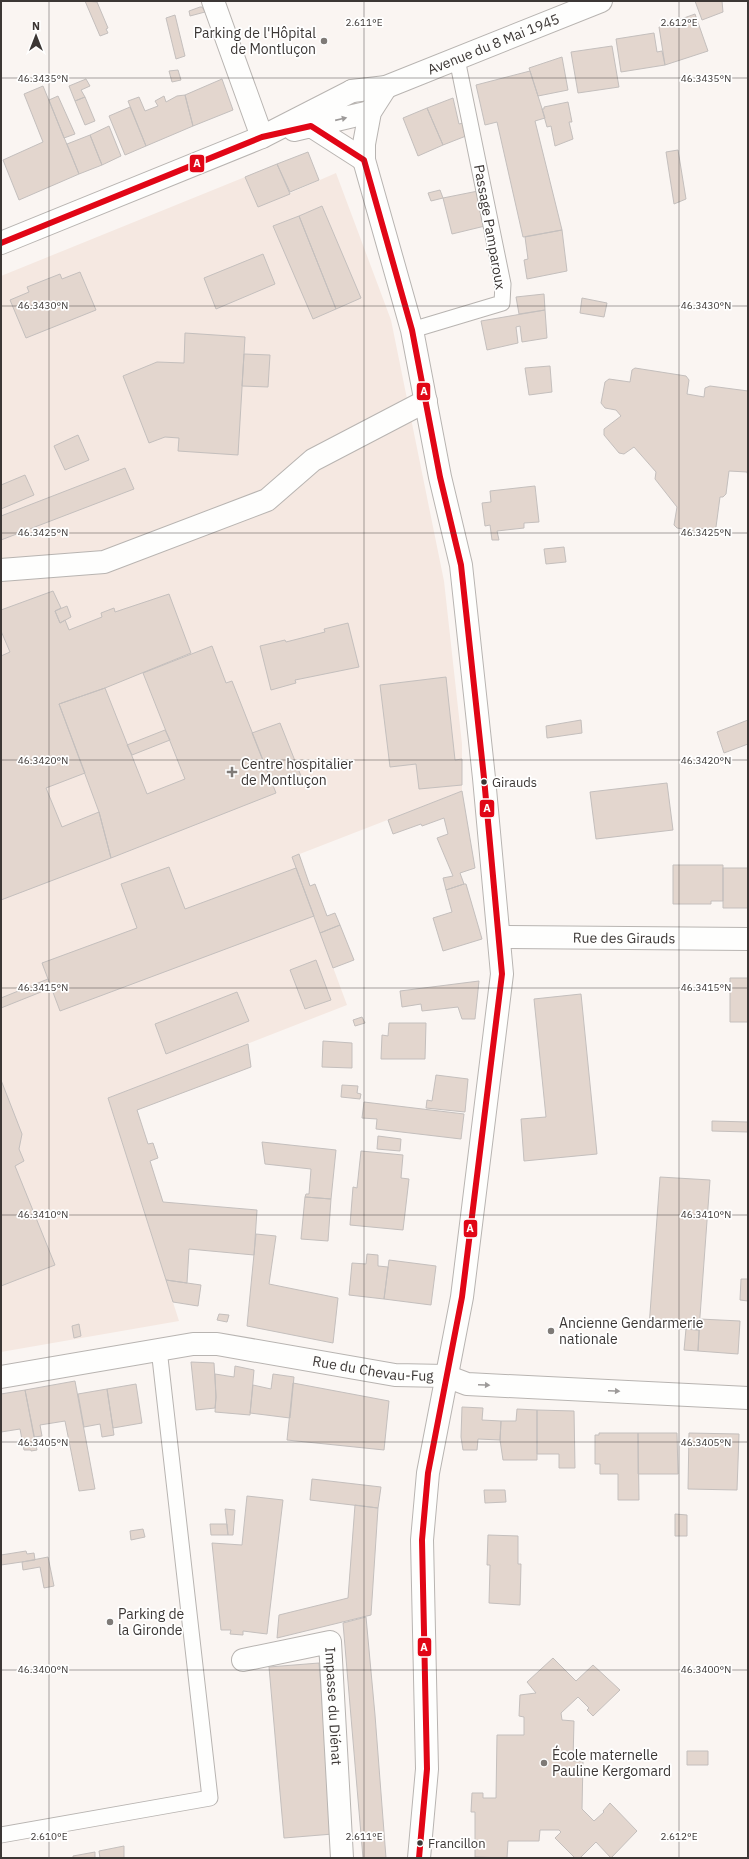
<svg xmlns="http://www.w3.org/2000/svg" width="749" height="1859" viewBox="0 0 749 1859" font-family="'IBM Plex Sans',sans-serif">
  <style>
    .built { fill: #f5e8e1 }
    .building { fill: #e3d6ce; stroke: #c4bfbd }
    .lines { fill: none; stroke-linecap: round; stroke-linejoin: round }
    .service-casing { stroke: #b8b4b1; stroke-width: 17 }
    .minor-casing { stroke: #b8b4b1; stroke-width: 24 }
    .secondary-casing { stroke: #b8b4b1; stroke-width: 24 }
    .primary-casing { stroke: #b8b4b1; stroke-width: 24 }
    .service { stroke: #fefefd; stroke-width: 15 }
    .minor { stroke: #fefefd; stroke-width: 22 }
    .secondary { stroke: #fefefd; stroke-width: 22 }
    .primary { stroke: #fefefd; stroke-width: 22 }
    .bus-1-casing { stroke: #fff; stroke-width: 9 }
    .bus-1 { stroke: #e10616; stroke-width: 6 }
    .oneway { fill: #9d9a99 }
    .ticks { fill: none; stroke: #3c3735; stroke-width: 1; stroke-opacity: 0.45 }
    .poi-dot { fill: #7e7a77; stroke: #fff; stroke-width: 1.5 }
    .bus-dot { fill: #3c3735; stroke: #fff; stroke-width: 1.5 }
    .labels { text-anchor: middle; stroke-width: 3.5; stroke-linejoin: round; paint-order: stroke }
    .bus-label { font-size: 13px; fill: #3c3735; stroke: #fff; text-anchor: start }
    .poi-label { font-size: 14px; fill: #3c3735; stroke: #fff; text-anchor: start }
    .street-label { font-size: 14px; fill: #3c3735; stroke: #fff }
    .ticks-label { font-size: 10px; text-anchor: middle; fill: #3c3735; stroke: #fff; stroke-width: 3.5; stroke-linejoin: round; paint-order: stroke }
    .line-badge { stroke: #fff; stroke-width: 1.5 }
    .badge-label { font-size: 11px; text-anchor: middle; font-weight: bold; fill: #fff }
  </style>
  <rect width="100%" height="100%" fill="#faf5f2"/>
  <path class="built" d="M336,173L391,320L444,581L462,744V791L292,857L347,1005L108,1098L179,1321L1,1352V276L245,177L258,207Z"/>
  <path class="building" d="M85,1L97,2L108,28L106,29L108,33L100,36Z
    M695,1H722L723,12L702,20Z
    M200,7H202L205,12L190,16L189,11Z
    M695,14L708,51L665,65L659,27Z
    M175,15L185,56L176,59L166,18Z
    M654,33L657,52L662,51L665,65L621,72L616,39Z
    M612,46L619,87L578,93L571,52Z
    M562,57L568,90L538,96L529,68Z
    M178,70L181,80L172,82L169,71Z
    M530,71L545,118L535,121L562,230L523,237L497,122L485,125L476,85Z
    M86,79L90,86L81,90L85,97L75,101L69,86Z
    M222,79L233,110L193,126L185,95Z
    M43,86L79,174L19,200L3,160L43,142L24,94Z
    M185,95L193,126L146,146L128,101L139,97L145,111L158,106L155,101L164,96L166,102L177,96Z
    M58,96L75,134L64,138L49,100Z
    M85,97L95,121L85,125L75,101Z
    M453,98L459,124L463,123L466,136L443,145L427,108Z
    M568,102L572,122H569L573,139L555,146L551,126L547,127L542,109H544V107Z
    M130,107L146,146L125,155L109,116Z
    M427,108L443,145L418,156L403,118Z
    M109,126L121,156L102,165L90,135Z
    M90,135L102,165L79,174L67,144Z
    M678,150L686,199L674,204L666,152Z
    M308,152L319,180L290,192L277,164Z
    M277,164L290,194L258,207L245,177Z
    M440,190L443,198L431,201L428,193Z
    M478,191L485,226L452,234L443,198Z
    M322,206L361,298L336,309L299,216Z
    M299,216L336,309L313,319L273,226Z
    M562,230L567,271L527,279L524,260L528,259L525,237Z
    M263,254L275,284L216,309L204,278Z
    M80,272L96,310L26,338L10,300L29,292L27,287L60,274L62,279Z
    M544,294L545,310L519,314L516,297Z
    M582,298L607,303L604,317L580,313Z
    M545,310L547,338L522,342L520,326L516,327L518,343L487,350L481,321Z
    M185,333L245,337L238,455L178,451L179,438L165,437L149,443L123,376L157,362L184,363Z
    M244,354L270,355L268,387L242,386Z
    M550,366L552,392L529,395L525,368Z
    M635,368L686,376L689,380L687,394L704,397L705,388L710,386L748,391V476L747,472L729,471L726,494L723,497H720L716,527L712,530L698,528L695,531L677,528L674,525L677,507L655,479L656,472L634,447L624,454L619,453L604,435V429L621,416L616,410L605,408L601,403L605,382L609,379L630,382L632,370Z
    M78,435L89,460L65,470L54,446Z
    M125,468L134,489L1,540V516Z
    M25,475L34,495L1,509V485Z
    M535,486L539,522L524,523V528L497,531L499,540H492L490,525L485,526L482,503L491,502L490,491Z
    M564,547L566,562L546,564L544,549Z
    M53,591L61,608L55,611L60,623L65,620L69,630L102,617L101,613L114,608L115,612L169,594L191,653L105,688L59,704L85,773L46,788L62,827L99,812L111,858L1,900V656L10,652L1,631V610Z
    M67,606L71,617L60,623L55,611Z
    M348,623L359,667L295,680L296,683L271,690L260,646L285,640L286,642L325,632L324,629Z
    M212,646L226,683L232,681L276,793L111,858L99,812L59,704L105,688L147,794L185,779L143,673Z
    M446,677L455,760L462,759V785L419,789L416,764L390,767L380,685Z
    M581,720L582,733L547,738L546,726Z
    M748,720V744L724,753L717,732Z
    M280,723L301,776L273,786L252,733Z
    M165,730L170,740L132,755L127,745Z
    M667,783L673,830L596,839L590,792Z
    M462,791L475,868L460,873L464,884L446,890L443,878L453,876L437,838L448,834L444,818L422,826L421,824L393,834L388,820Z
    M299,854L310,886L315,884L327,916L335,913L340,925L320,933L292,857Z
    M673,865H723V901H711V904H673Z
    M169,867L185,909L296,868L314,916L60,1011L42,963L137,928L121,884Z
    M723,868H748V908H723Z
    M464,884H466L482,939L443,951L433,918L452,912L446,890Z
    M340,925L354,960L333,968L320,933Z
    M316,960L331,1000L305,1009L290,970Z
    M730,978H748V1022H730Z
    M48,979L51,988L1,1008V998Z
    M479,981L475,1019H462L458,1007L422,1011L421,1004L402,1007L400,991Z
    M237,992L249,1021L166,1054L155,1024Z
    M581,994L597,1154L524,1161L521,1119L546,1117L534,999Z
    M362,1017L365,1023L355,1026L353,1020Z
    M389,1023H426L425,1059H381L382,1035L388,1036Z
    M323,1041L352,1043V1068L322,1067Z
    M248,1044L251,1067L137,1110L148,1144L153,1143L158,1158L150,1161L163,1202L257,1210L254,1255L189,1249L187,1283L166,1280L108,1098Z
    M436,1075L468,1079L465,1112L426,1108L427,1100L432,1101Z
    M1,1080L22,1134L19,1149L24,1161L15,1166L55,1265L1,1286Z
    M342,1085L358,1086L357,1093L361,1094L360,1099L341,1097Z
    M364,1102L464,1114L461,1139L376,1129L377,1119L362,1118Z
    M712,1121L748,1122V1132L712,1131Z
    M378,1136L401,1139L400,1151L377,1149Z
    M262,1142L336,1150L331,1199L305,1197L306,1194H309L311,1169L265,1164Z
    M361,1151L403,1155L401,1178L409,1179L403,1230L350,1225L353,1187L357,1188Z
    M660,1177L710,1180L699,1330L649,1327Z
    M305,1197L331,1199L328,1241L301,1239Z
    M256,1234L276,1236L269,1284L338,1298L333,1343L247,1326Z
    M367,1254L378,1255V1266L388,1267L384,1299L349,1295L352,1263L366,1264Z
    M389,1260L436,1266L431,1305L384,1299Z
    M741,1279H748V1301L740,1300Z
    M166,1280L201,1285L198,1306L173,1302Z
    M219,1314L229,1315L227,1322L217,1320Z
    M700,1319L740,1321L738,1354L698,1351Z
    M79,1324L81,1336L74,1338L72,1326Z
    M686,1329L699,1330L698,1351L684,1350Z
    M191,1362L214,1363L216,1397L215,1408L196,1410Z
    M235,1366L254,1370L250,1415L215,1412L216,1397L215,1374L234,1377Z
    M273,1374L294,1377L290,1418L250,1413L253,1385L271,1389Z
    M75,1381L95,1489L79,1491L65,1421L40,1425L42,1436L34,1437L25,1390Z
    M293,1383L389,1401L384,1450L287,1440Z
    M136,1384L142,1423L113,1428L107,1389Z
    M107,1389L114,1435L102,1437L100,1424L84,1427L78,1394Z
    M25,1390L37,1450L31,1451V1450H24L20,1429L1,1432V1394Z
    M462,1407L483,1408L482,1420L501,1421L500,1440L478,1439L477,1450H463L461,1437Z
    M517,1409L537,1410V1460H503L500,1440L501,1421H516Z
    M537,1410L574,1411L575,1468H559V1454H537Z
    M599,1433H638L639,1500H618V1474H600V1464H595V1435H599Z
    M638,1433H677L678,1474H638Z
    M689,1433L739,1434L737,1490L688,1489Z
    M312,1479L381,1487L378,1508L310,1500Z
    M484,1490H505L506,1502L485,1503Z
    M247,1496L283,1500L267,1634L243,1631V1635L230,1634L231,1630H221L212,1543L242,1545Z
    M355,1505L378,1508L371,1615L277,1638L279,1615L348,1598Z
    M225,1509L235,1510L233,1535H228Z
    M675,1514L687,1515V1536H675Z
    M210,1524H227L228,1535H211Z
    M143,1529L145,1537L131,1540L130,1531Z
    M488,1535L518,1536V1564H521L520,1605L489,1603L490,1565H487Z
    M26,1551L27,1554L34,1553L35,1560L1,1565V1555Z
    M48,1557L54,1586L44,1588L40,1567L23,1570L22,1562Z
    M366,1617L375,1715L386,1858H363L343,1623Z
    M553,1658L576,1681L593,1665L620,1690L593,1716L587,1710L589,1708L578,1697L561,1713L562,1720L574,1721L573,1761H583L582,1809L594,1821L604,1812L603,1811L610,1803L637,1831L611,1858L596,1842L580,1858H575L555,1838L561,1832L559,1830H540L539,1841H508L507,1858L475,1857V1812H471L472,1793H483V1798H496L497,1735H524V1717L519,1716L520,1695L536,1693L527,1682Z
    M319,1663L333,1834L284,1838L269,1667Z
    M687,1751H708V1765H687Z
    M124,1846V1858H100L99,1851Z
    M95,1852V1858H73V1856Z"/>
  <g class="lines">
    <defs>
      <path id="service" d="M412,330L502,303L503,284L457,59
        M1,1835L210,1798L159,1349"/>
      <g id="minor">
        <path d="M213,1L262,137"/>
        <path d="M1,570L104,562L267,500L313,460L426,401"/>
        <path id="s1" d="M500,937L748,939"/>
        <path id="s2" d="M1,1377L193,1344H217L395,1375L446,1376L467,1384L748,1398"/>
        <path id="s3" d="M243,1660L330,1642L342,1858"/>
      </g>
      <path id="secondary" d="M311,126L364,160
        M294,130L370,112
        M1,243L262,137L352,91"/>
      <g id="primary">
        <path d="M386,87L370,112L364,144V160L412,330L440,477L461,565L484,778L502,974L462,1297L428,1473L422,1540L427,1769L419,1858"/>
        <path id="s4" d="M352,91L386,87L601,1"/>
      </g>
    </defs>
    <use href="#service" class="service-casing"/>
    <use href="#minor" class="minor-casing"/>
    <use href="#secondary" class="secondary-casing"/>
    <use href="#primary" class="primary-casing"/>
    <use href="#service" class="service"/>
    <use href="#minor" class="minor"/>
    <use href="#secondary" class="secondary"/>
    <use href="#primary" class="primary"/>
    <defs>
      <path id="bus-1" d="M1,243L262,137L311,126L364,160L412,330L440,477L461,565L484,778L502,974L462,1297L428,1473L422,1540L427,1769L419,1858"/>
    </defs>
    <use href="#bus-1" class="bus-1-casing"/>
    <use href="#bus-1" class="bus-1"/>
  </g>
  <defs><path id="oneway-solid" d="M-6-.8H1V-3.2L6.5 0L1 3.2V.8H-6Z"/></defs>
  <g class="oneway">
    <use href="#oneway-solid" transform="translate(341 119) rotate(-13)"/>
    <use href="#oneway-solid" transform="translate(484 1385) rotate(3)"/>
    <use href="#oneway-solid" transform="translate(614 1391) rotate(3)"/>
  </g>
  <path class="ticks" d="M49,1V1858M364,1V1858M679,1V1858M1,78H748M1,306H748M1,533H748M1,760H748M1,988H748M1,1215H748M1,1442H748M1,1670H748"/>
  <g class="poi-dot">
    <circle cx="324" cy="41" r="4"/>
    <path d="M230 766h4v4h4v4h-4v4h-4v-4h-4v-4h4z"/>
    <circle cx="551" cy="1331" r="4"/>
    <circle cx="110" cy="1622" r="4"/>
    <circle cx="544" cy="1763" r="4"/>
  </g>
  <g class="bus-dot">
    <circle cx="484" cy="782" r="3.5"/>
    <circle cx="420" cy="1843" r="3.5"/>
  </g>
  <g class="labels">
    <g class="bus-label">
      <text x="492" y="787">Girauds</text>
      <text x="428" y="1848">Francillon</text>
    </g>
    <g class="poi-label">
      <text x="316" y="38" text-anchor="end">Parking de l'Hôpital<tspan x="316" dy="16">de Montluçon</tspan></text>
      <text x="241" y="769">Centre hospitalier<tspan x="241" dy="16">de Montluçon</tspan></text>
      <text x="559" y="1328">Ancienne Gendarmerie<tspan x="559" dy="16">nationale</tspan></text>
      <text x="118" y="1619">Parking de<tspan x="118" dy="16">la Gironde</tspan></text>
      <text x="552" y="1760">École maternelle<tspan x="552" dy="16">Pauline Kergomard</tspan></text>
    </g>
    <g class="street-label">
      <text dy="5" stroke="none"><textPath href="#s4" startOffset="150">Avenue du 8 Mai 1945</textPath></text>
      <text transform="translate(490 227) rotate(80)" y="5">Passage Pamparoux</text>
      <text dy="5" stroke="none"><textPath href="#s1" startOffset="124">Rue des Girauds</textPath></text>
      <text dy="5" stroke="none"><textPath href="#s2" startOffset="377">Rue du Chevau-Fug</textPath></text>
      <text dy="5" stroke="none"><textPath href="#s3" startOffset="153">Impasse du Diénat</textPath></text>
    </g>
  </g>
  <g class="ticks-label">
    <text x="364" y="26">2.611°E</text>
    <text x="679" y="26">2.612°E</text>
    <text x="43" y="82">46.3435°N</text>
    <text x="706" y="82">46.3435°N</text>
    <text x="43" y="309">46.3430°N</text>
    <text x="706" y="309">46.3430°N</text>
    <text x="43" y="536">46.3425°N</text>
    <text x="706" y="536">46.3425°N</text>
    <text x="43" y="764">46.3420°N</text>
    <text x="706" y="764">46.3420°N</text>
    <text x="43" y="991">46.3415°N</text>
    <text x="706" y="991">46.3415°N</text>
    <text x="43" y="1218">46.3410°N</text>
    <text x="706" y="1218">46.3410°N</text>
    <text x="43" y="1446">46.3405°N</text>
    <text x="706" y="1446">46.3405°N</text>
    <text x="43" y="1673">46.3400°N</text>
    <text x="706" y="1673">46.3400°N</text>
    <text x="49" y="1840">2.610°E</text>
    <text x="364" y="1840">2.611°E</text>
    <text x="679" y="1840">2.612°E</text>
  </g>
  <g class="line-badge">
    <rect x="189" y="154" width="16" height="19" rx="4" fill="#e10616"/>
    <rect x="416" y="382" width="15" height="19" rx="4" fill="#e10616"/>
    <rect x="479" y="799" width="16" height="19" rx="4" fill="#e10616"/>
    <rect x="463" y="1219" width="15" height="19" rx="4" fill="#e10616"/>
    <rect x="417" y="1637" width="15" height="20" rx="4" fill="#e10616"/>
  </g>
  <g class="badge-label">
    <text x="197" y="167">A</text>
    <text x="424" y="395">A</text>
    <text x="487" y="812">A</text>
    <text x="470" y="1232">A</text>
    <text x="424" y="1651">A</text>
  </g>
  <rect width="749" height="1859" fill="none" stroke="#3c3735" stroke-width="4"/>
  <g transform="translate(36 36)" stroke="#ffffff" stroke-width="3" paint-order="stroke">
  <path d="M0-3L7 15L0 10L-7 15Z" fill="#3c3735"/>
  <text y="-6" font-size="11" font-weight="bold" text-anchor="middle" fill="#3c3735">N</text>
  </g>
</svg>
